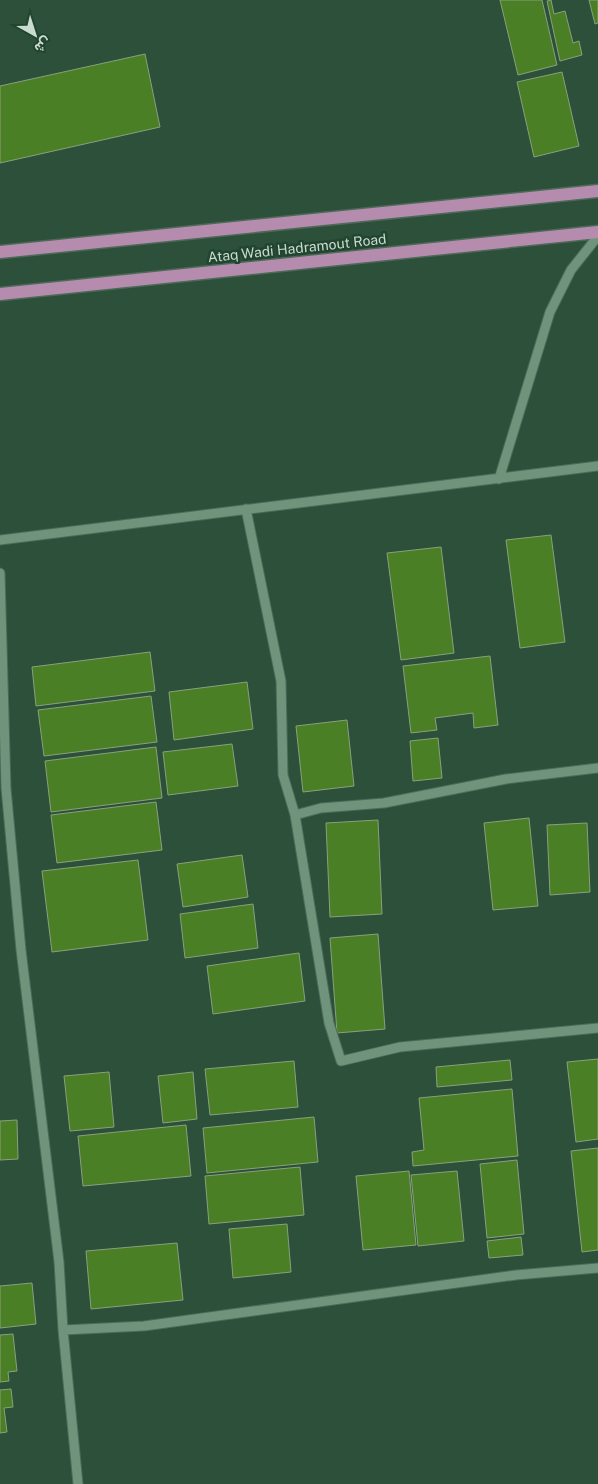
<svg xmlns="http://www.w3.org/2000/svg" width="598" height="1484" viewBox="0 0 598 1484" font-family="'Public Sans',Vazirmatn,sans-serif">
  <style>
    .building { fill: #4a7f26; stroke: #89a07d }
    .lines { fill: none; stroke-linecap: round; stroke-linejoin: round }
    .minor-casing { stroke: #4d6a59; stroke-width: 11 }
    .major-casing { stroke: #4d6a59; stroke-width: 15 }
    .minor { stroke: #6f947b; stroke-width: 9 }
    .major { stroke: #b58cad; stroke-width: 12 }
    .labels { text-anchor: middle; stroke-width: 5; stroke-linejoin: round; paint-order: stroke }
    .street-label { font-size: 14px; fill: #c9dccf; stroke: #224530 }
  </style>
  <rect width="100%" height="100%" fill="#2d503a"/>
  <path class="building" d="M500,0H542L557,65L518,75Z
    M551,0L554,14L565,11L573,43L579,41L582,55L560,61L547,1Z
    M589,0H598V23L595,24Z
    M145,54L160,127L0,163V86Z
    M562,72L579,146L534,157L517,82Z
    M551,535L565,642L520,648L506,540Z
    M441,547L454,653L401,660L387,553Z
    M150,652L155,691L36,706L32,667Z
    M490,656L498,725L474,728L473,713L435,718L437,730L411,733L403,666Z
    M247,682L253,729L174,740L169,692Z
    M151,696L157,742L44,756L38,710Z
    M347,720L354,786L303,792L296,726Z
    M438,738L442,778L413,781L410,741Z
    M232,744L238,786L168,795L163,752Z
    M156,747L162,798L51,812L45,761Z
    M156,802L162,850L57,863L51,815Z
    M529,818L538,906L493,910L484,823Z
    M378,820L382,914L330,917L326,823Z
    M587,823L590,892L550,895L547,825Z
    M242,855L248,897L183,907L177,864Z
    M138,860L148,940L52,952L42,871Z
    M253,904L258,948L185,958L180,914Z
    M378,934L385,1029L337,1033L330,938Z
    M299,953L305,1001L213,1014L207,966Z
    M598,1059V1139L576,1142L567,1062Z
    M510,1060L512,1080L437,1087L436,1067Z
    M294,1061L298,1107L210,1115L205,1069Z
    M109,1072L114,1127L70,1131L64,1076Z
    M193,1072L197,1119L163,1123L158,1076Z
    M512,1089L518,1156L413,1166L412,1152L424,1150L419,1098Z
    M314,1117L318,1162L207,1173L203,1128Z
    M17,1120L18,1159L0,1160V1121Z
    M186,1125L191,1176L83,1186L78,1136Z
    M598,1148V1250L582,1252L571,1151Z
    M517,1160L524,1234L487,1238L480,1164Z
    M300,1167L304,1215L209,1224L205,1176Z
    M409,1171L416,1245L363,1250L356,1176Z
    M457,1171L464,1241L418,1246L411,1175Z
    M287,1224L291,1272L233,1278L229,1229Z
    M521,1237L523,1255L489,1258L487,1241Z
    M177,1243L183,1300L91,1309L86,1251Z
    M32,1283L36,1324L0,1328V1286Z
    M13,1334L17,1371L8,1372L9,1381L0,1382V1335Z
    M11,1389L13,1407L4,1408L7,1432L0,1433V1390Z"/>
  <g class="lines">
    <defs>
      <path id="minor" d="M499,479L550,312L571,270L598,236
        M246,509L281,681L283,775L295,815L321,808L384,803L506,779L598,768
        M0,540L598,466
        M0,573L6,788L21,950L59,1262L63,1330L144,1326L516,1275L598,1268
        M295,815L329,1023L341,1061L400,1047L598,1028
        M63,1330L78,1484"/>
      <path id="major" d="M0,252L598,191
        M0,294L598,232"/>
    </defs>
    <use href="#minor" class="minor-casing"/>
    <use href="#major" class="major-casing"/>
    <use href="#minor" class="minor"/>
    <use href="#major" class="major"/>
  </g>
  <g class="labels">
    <g class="street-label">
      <text transform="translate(297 248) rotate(-6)" y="5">Ataq Wadi Hadramout Road</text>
    </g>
  </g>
  <g transform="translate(35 35) rotate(141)" stroke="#224530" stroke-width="4" paint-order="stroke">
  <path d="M0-4L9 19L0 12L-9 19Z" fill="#c9dccf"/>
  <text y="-8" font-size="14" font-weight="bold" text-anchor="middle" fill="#c9dccf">ش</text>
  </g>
</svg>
